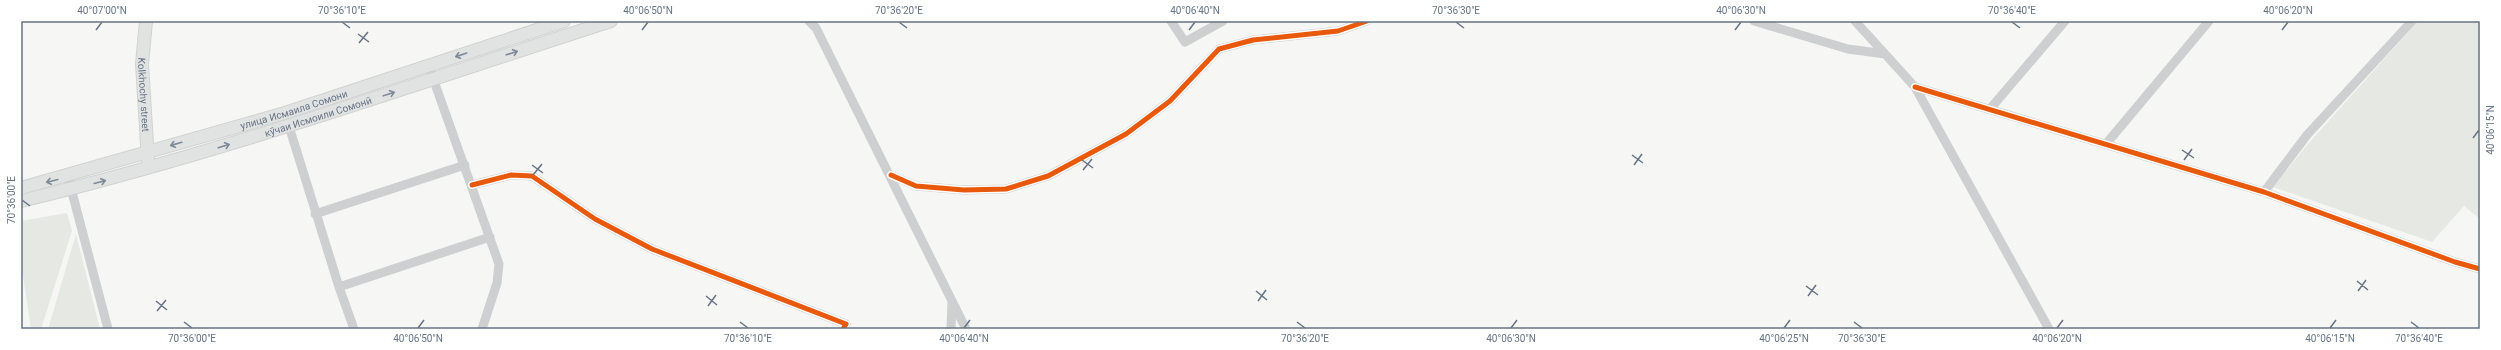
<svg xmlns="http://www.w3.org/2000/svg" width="2501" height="350" viewBox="0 0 2501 350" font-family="Roboto,sans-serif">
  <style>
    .green { fill: #e6e9e3 }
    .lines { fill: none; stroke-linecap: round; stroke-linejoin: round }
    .major-casing { stroke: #d2d2d3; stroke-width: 14 }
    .minor { stroke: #cecfd0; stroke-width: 9 }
    .major { stroke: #e1e2e2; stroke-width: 12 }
    .cycleway-casing { stroke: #fff; stroke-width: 8 }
    .cycleway { stroke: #e8590c; stroke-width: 5 }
    .oneway { stroke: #7f8a97 }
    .ticks { fill: none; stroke: #677484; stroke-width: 1.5 }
    .labels { text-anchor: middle; stroke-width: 4; stroke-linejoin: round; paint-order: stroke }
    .street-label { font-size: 10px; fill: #677484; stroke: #fff }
    .neatline { fill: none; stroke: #677484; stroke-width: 1.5 }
    .ticks-label { font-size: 10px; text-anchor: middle; fill: #677484 }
  </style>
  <rect width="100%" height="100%" fill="#f6f6f5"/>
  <path class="green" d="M2418,21H2480V219L2464,206L2432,242L2273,187L2308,144Z
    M67,213L72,231L41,329H31L21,263V221Z
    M76,234L100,329H48Z"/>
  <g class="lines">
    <defs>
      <g id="major">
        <path id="s1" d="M146,21L142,64L148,160"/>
        <path id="s2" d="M21,188L285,113L564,21"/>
        <path id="s3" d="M21,201C221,153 415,84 611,21"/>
      </g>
    </defs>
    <use href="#major" class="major-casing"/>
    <path class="minor" d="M809,21L816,28L966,329
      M1171,21L1185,42L1223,21
      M1754,21L1848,49L1885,54
      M1855,21L1915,87L2049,329
      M429,67L499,264L497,283L482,329
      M1915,87L2264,192L2455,262L2480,269
      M1990,109L2065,21
      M287,120L339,287L354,329
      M2106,144L2209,21
      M891,175L916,186L964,190L1006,189L1048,176L1126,134L1170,101L1219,49L1253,40L1338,31L1367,21
      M68,177L108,329
      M472,185L511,175L532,176L595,219L652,249L846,324L843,329
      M2264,192L2307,135L2412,21
      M315,214L465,165
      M339,287L490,237
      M951,329L952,302"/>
    <use href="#major" class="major"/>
    <defs>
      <path id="cycleway" d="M1915,87L2264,192L2455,262L2480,269
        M891,175L916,186L964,190L1006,189L1048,176L1126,134L1170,101L1219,49L1253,40L1338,31L1367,21
        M472,185L511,175L532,176L595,219L652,249L846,324L843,329"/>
    </defs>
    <use href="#cycleway" class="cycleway-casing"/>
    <use href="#cycleway" class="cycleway"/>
  </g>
  <defs><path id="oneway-shaft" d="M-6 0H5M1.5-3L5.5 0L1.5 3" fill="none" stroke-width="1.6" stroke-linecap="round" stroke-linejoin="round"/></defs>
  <g class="oneway">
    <use href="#oneway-shaft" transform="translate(512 53) rotate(-18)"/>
    <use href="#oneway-shaft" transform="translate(461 55) rotate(161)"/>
    <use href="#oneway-shaft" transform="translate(389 94) rotate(-18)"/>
    <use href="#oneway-shaft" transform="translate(176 144) rotate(164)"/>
    <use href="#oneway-shaft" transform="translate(224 146) rotate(-17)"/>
    <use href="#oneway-shaft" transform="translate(52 181) rotate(166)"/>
    <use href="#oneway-shaft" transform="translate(100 182) rotate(-15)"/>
  </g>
  <path class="ticks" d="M342,22L350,28M899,22L907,28M1456,22L1464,28M2012,22L2020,28M96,30L102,22M642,30L648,22M1189,30L1195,22M1735,30L1741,22M2282,30L2288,22M358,34L369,42M359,43L368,32M2473,138L2479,130M2182,150L2194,158M1632,155L1643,163M1082,160L1093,168M2184,160L2192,149M532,165L543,173M1634,165L1642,154M1083,170L1092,159M533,175L542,164M22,200L30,206M2357,281L2368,290M1806,286L1818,295M1256,291L1267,300M2358,291L2366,280M706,296L717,305M1808,296L1816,285M156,301L167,310M1258,301L1266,290M708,306L716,295M157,311L166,300M184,322L192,328M740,322L748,328M1297,322L1305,328M1854,322L1862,328M2411,322L2419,328M418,328L424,320M964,328L970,320M1511,328L1517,320M1784,328L1790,320M2057,328L2063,320M2330,328L2336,320"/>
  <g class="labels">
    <g class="street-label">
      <text dy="4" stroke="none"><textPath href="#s1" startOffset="74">Kolkhochy street</textPath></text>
      <text dy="4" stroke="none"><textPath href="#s2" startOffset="284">улица Исмаила Сомони</textPath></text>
      <text dy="4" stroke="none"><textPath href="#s3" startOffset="309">кӯчаи Исмоили Сомонӣ</textPath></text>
    </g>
  </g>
  <rect width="2501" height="350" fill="none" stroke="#ffffff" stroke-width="44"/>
  <rect x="22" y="22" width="2457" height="306" class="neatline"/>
  <g class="ticks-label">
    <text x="102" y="14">40°07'00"N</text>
    <text x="342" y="14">70°36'10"E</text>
    <text x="648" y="14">40°06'50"N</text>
    <text x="899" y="14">70°36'20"E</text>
    <text x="1195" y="14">40°06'40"N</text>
    <text x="1456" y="14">70°36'30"E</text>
    <text x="1741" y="14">40°06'30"N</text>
    <text x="2012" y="14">70°36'40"E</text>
    <text x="2288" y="14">40°06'20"N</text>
    <text transform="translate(2490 130) rotate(-90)" y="4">40°06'15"N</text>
    <text transform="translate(11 200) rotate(-90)" y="4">70°36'00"E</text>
    <text x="192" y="342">70°36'00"E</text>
    <text x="418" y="342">40°06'50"N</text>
    <text x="748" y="342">70°36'10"E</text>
    <text x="964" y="342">40°06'40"N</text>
    <text x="1305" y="342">70°36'20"E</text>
    <text x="1511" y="342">40°06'30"N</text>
    <text x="1784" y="342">40°06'25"N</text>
    <text x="1862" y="342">70°36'30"E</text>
    <text x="2057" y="342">40°06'20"N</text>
    <text x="2330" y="342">40°06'15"N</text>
    <text x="2419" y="342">70°36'40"E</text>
  </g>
</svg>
